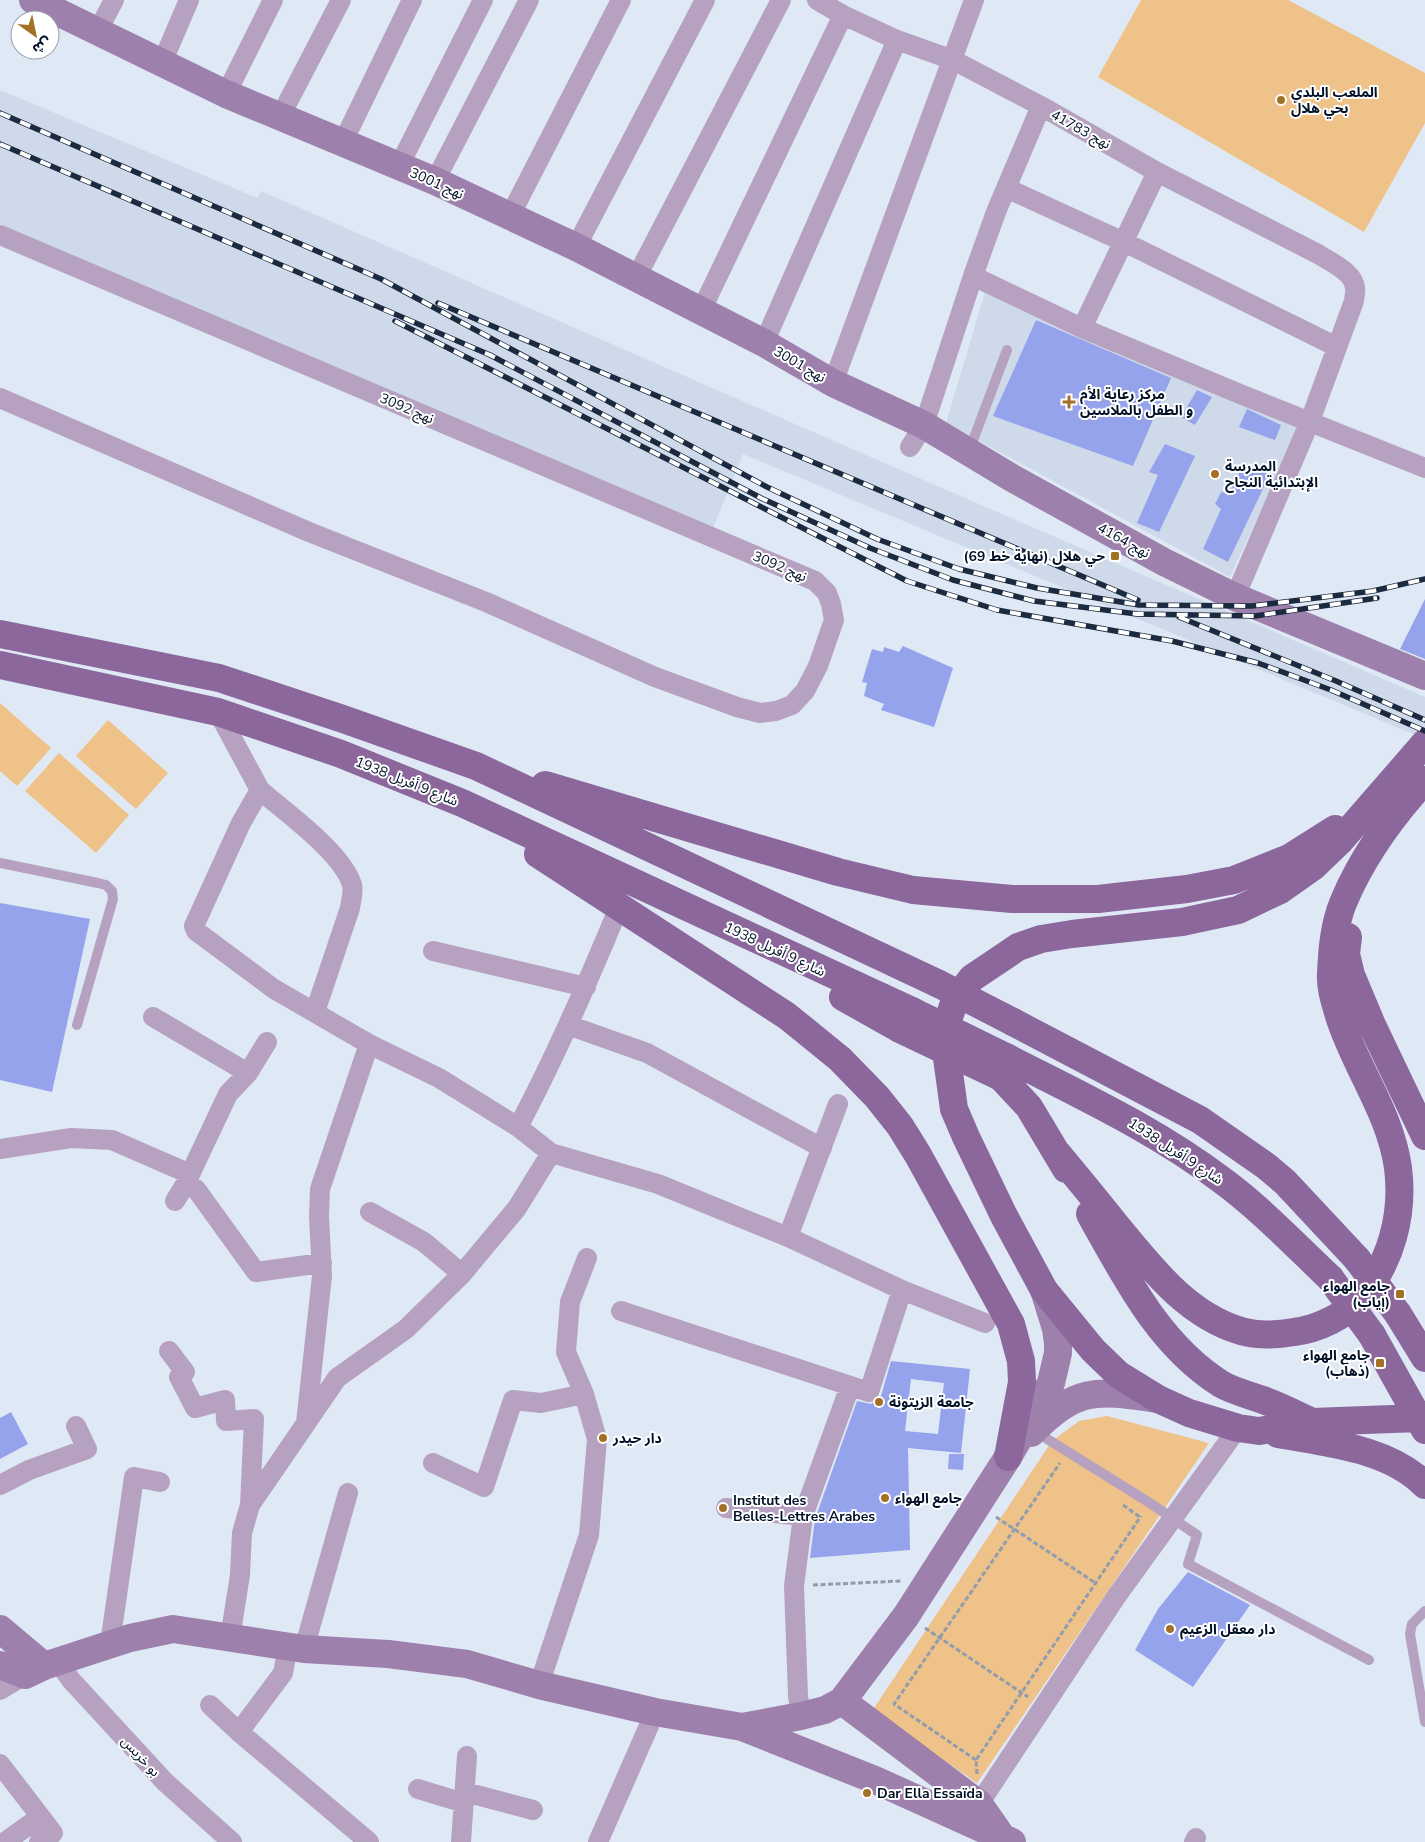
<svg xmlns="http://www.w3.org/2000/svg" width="1425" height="1842" viewBox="0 0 1425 1842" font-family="'Nunito Sans','Noto Sans Arabic',sans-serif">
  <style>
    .built { fill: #cedae9 }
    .green { fill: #eec288 }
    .building { fill: #94a3eb; fill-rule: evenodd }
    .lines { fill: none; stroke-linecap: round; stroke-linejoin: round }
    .path { stroke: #919dad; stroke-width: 3; stroke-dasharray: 5 2.5; stroke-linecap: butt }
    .lane { stroke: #b6a2c0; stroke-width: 10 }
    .street { stroke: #b6a2c0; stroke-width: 20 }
    .secondary { stroke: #9d80ac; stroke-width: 28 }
    .primary { stroke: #8b679c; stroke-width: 28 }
    .rail-casing { stroke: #1b2a3f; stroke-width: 5.5 }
    .rail { stroke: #fff; stroke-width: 4; stroke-dasharray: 11; stroke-linecap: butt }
    .primary-bridge { stroke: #8b679c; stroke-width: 28 }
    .poi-dot { fill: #a17125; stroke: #fff; stroke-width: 2 }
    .labels { text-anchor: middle; stroke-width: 4; stroke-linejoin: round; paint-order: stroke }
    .poi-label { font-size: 14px; font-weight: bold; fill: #011127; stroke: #fff; text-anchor: start }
    .street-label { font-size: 14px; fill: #011127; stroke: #fff }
  </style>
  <rect width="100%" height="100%" fill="#dfe9f6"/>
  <path class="built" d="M0,90L258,198L261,191L912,475L1425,697V739L743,454L711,533L0,224Z
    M985,292L1301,424L1230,577L946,423Z"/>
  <path class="green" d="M1141,0H1288L1425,73V123L1364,232L1098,77Z
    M0,703L51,748L17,786L0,771Z
    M108,720L168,773L136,809L76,756Z
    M59,753L129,815L96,853L25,791Z
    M1107,1416L1209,1443L977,1783L872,1711L1052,1441L1079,1421Z"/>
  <path class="building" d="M1036,320L1171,378L1133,466L993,416Z
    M1197,390L1212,397L1195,425L1181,417Z
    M1247,409L1281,425L1275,440L1239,427Z
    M1165,444L1195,456L1159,532L1137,523L1158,475L1149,472Z
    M1244,463L1271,472L1228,562L1203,549L1221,509L1215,504L1221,492L1229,494Z
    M1425,599V659L1400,649Z
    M903,646L953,668L934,727L881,710L884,704L864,696L867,683L862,682L872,649L883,652L884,647L899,652Z
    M0,903L90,919L52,1092L0,1080Z
    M891,1361L970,1369L961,1453L908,1448L910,1550L810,1558L815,1519L857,1401L871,1404L881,1396ZM911,1379L944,1383L938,1434L905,1431Z
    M11,1412L28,1444L0,1459V1418Z
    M949,1454H964L963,1470L948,1469Z
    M1188,1572L1250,1605L1193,1687L1135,1650L1158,1609Z"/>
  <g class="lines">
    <path class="path" d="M1123,1505L1140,1517
      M996,1517L1097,1584
      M813,1585L901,1581
      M925,1628L1028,1697
      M976,1760L894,1704L1060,1463
      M977,1774L976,1760L1141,1516"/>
    <path class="lane" d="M969,451L1007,350
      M0,863L98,883L106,885L112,891L113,899L77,1025
      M1036,1432L1150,1503L1197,1535L1188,1564L1369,1660
      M1425,1611L1412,1624L1410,1634L1425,1722"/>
    <path class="street" d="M817,0L843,15L897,40L953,60L1041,106L1157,172L1318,254C1330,262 1354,272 1355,288C1356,292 1354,297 1354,301L1310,421L1235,597
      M97,32L114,0
      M162,63L189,0
      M226,94L273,0
      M280,117L341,0
      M343,142L412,0
      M399,166L483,0
      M435,181L529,0
      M1006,188L1124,242L1337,347
      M510,216L621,0
      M0,235L815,581L827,593L831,604L834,620L818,666L805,691L792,705L776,711L760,713L737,707L655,677L486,602L309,532L0,398
      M576,247L705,0
      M973,276L1082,328L1240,394L1425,468
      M636,278L781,0
      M701,311L843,15
      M1082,328L1157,172
      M764,343L897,40
      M833,383L974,0
      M910,447L924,425L973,276L996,212L1041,106
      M218,712L260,790L241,823L194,926L196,931L274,989L369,1044L439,1078L518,1127
      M260,790C285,812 343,853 352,885C354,892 351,900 350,908L315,1012
      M619,907C588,982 556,1056 518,1127L551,1153L658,1184L788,1237L902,1290L985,1323
      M433,951L586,987
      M153,1017L248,1073
      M568,1025L647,1053L822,1148
      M0,1149L71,1138L112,1140L190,1174
      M186,1183L196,1189L256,1272L322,1263
      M175,1201L186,1183L228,1094L248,1073L267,1042
      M370,1212L424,1242L462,1274
      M788,1237L838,1104
      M621,1311L869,1392L902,1290
      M169,1351L185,1372L179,1377L195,1408L225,1400L226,1421L254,1419L250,1505
      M306,1423L322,1276L319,1216L320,1189L369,1044
      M433,1463L484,1487L513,1400L541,1403L584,1394
      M0,1485L29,1470L87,1449L76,1426
      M726,1508L803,1516
      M230,1638L240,1575L242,1533L250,1505L337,1378L406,1329L462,1274L517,1208L551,1153
      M110,1644L134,1477L160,1482
      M304,1649L348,1493
      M58,1662L71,1680L165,1782L232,1842
      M539,1685L589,1535L597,1439L584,1394L566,1352L570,1302L587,1258
      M0,1690L25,1675
      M210,1705L239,1732L369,1842
      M801,1716L798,1696L794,1586L803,1516L850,1386
      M239,1732L283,1673L288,1646
      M0,1764L53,1833L39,1842
      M418,1789L464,1803
      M465,1792L533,1810
      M979,1804L1116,1597L1238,1428
      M5,1842L40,1817
      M461,1842L467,1756
      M598,1842L655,1712
      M1194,1842L1196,1838"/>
    <path class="secondary" d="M33,0L226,94L435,181L576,247L764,343L833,383L924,425L1012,478L1164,562L1235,597L1425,676
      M1031,1433C1078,1386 1096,1390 1158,1399
      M0,1629L44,1666
      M0,1665L25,1675L44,1666L130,1638L173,1629L304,1649L388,1654L467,1664L539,1685L655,1712L742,1727L875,1780L1012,1842
      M842,1701L979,1804L1002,1837
      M742,1727L801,1716L825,1710L842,1701L906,1616L1008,1457L1051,1383L1058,1353V1343L1056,1329L1044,1290"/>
    <path class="primary" d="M0,634L219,678L343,719L476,766L939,984
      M0,665L218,712L341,754L462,803L912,1011
      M545,785L838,872L913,890L1012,899H1098L1187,889L1234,880L1289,858L1335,829
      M538,854L787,1016L840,1059L877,1097L900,1126L918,1155L1011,1324L1021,1361L1022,1382L1008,1457
      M1348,937L1346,954L1351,975L1372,1025L1425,1136
      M843,997L900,1029
      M1013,1022L1200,1120L1266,1166L1285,1182L1357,1259
      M1006,1057C1080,1095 1156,1130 1223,1181C1261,1209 1295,1245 1330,1278
      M1001,1077L1029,1107L1066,1169
      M1057,1153C1077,1177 1096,1200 1115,1224C1150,1266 1186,1315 1241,1331C1258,1336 1277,1335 1294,1332C1318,1329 1345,1316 1361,1298C1391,1262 1404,1215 1398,1168C1391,1114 1355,1067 1339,1016C1335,1002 1330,988 1331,974C1332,950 1334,925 1343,903C1362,857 1392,816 1425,780
      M1090,1214C1125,1276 1158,1344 1221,1384C1233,1391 1249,1395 1263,1400C1280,1406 1296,1414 1312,1422
      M1398,1314L1425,1358
      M1372,1335L1425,1430
      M1419,1418L1312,1422L1259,1431L1238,1428L1189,1413L1158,1399L1119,1375L1093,1350L1044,1290L1004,1216L966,1137L954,1109L947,1058L946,1038L948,1020L955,1000L972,978L1018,947L1041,939L1072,934L1182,922L1238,910L1280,890L1314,866L1339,842L1425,743
      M1278,1434C1327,1443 1388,1448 1425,1485"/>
    <defs>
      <path id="rail" d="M0,113L381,279L767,487L877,539L959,569L1037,588L1139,605L1252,606L1373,591L1425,579
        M0,144L490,355L761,498L870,548L953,580L1034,601L1137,614L1255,616L1377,598
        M438,303L1138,600
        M395,321L907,581L997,610L1172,641L1258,663L1331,690L1425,731
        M1179,617L1336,681L1425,720"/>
    </defs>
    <use href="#rail" class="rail-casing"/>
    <use href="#rail" class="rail"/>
    <path class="primary-bridge" d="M939,984L1013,1022
      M912,1011L1006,1057
      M900,1029L1001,1077
      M1357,1259L1398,1314
      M1330,1278L1372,1335"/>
  </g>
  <g class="poi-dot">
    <circle cx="1281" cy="100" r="5"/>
    <path d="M1066.5 394.5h5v5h5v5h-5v5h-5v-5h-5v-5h5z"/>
    <circle cx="1215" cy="474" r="5"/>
    <rect x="1110" y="551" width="10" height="10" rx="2.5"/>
    <rect x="1395" y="1289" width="10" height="10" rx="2.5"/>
    <rect x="1375" y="1358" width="10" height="10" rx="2.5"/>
    <circle cx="879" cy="1402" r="5"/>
    <circle cx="603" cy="1438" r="5"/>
    <circle cx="885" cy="1498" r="5"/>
    <circle cx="723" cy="1508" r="5"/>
    <circle cx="1170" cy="1629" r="5"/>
    <circle cx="867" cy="1793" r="5"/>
  </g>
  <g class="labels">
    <g class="poi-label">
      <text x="1291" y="97">الملعب البلدي<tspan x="1291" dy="16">بحي هلال</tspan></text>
      <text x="1080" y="399">مركز رعاية الأم<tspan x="1080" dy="16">و الطفل بالملاسين</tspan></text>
      <text x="1225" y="471">المدرسة<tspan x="1225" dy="16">الإبتدائية النجاح</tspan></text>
      <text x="1105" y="561" text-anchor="end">حي هلال (نهاية خط 69)</text>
      <text x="1390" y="1291" text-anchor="end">جامع الهواء<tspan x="1390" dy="16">(إياب)</tspan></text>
      <text x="1370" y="1360" text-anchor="end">جامع الهواء<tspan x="1370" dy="16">(ذهاب)</tspan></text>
      <text x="889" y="1407">جامعة الزيتونة</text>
      <text x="613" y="1443">دار حيدر</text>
      <text x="895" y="1503">جامع الهواء</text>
      <text x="733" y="1505">Institut des<tspan x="733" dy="16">Belles-Lettres Arabes</tspan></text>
      <text x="1180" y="1634">دار معقل الزعيم</text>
      <text x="877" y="1798">Dar Ella Essaïda</text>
    </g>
    <g class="street-label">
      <text transform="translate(1081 129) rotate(29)" y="5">نهج 41783</text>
      <text transform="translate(437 183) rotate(24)" y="5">نهج 3001</text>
      <text transform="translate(800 364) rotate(30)" y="5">نهج 3001</text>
      <text transform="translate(407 408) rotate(23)" y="5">نهج 3092</text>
      <text transform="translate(1124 540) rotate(29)" y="5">نهج 4164</text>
      <text transform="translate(780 566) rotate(23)" y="5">نهج 3092</text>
      <text transform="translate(407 781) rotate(22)" y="5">شارع 9 أفريل 1938</text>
      <text transform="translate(775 949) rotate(25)" y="5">شارع 9 أفريل 1938</text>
      <text transform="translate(1176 1151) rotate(33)" y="5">شارع 9 أفريل 1938</text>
      <text transform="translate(141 1756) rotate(47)" y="5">بو خريس</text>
    </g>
  </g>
  <g transform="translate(35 35) rotate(147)"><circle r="24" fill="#ffffff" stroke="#99a0a9"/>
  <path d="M0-4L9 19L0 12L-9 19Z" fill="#a17125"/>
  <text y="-8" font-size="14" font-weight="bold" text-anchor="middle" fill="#011127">ش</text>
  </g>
</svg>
